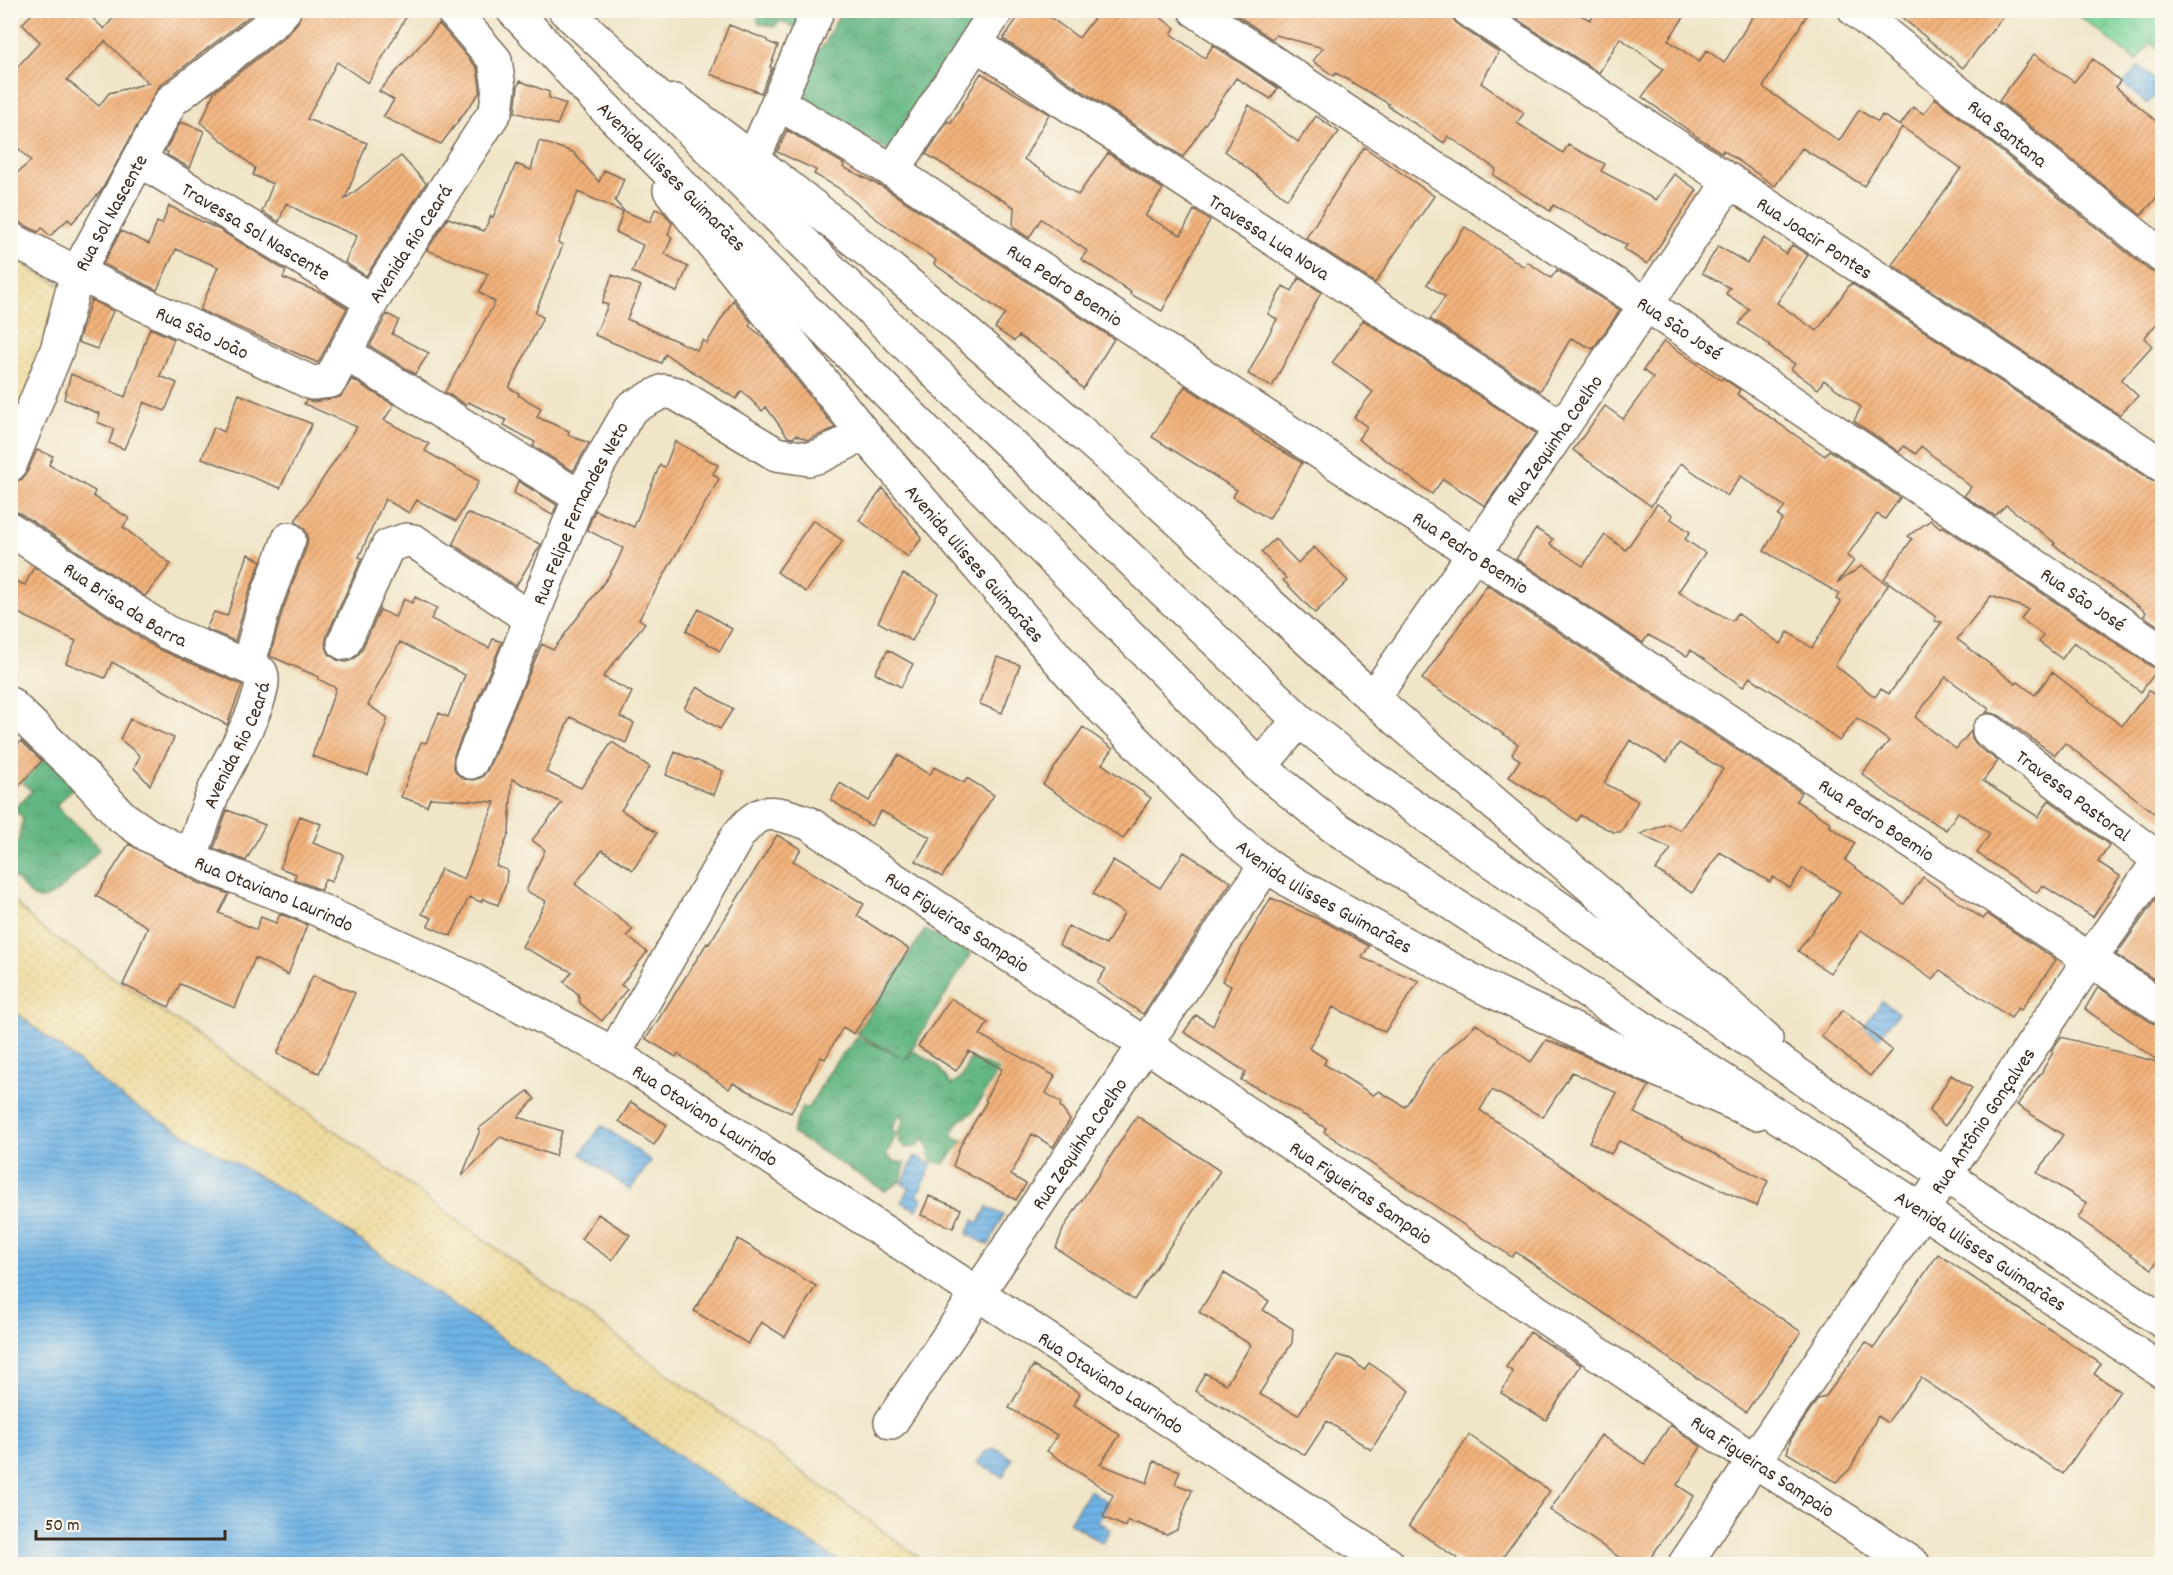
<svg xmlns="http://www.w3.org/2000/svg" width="2173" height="1575" viewBox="0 0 2173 1575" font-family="Dekko,sans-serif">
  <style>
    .forest { fill: url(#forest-crowns); stroke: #507050; stroke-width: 1.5 }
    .wetland { fill: url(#wetland-marsh); stroke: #5b805c; stroke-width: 1.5 }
    .sand { fill: url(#sand-dots); stroke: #94825e; stroke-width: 1.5 }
    .water { fill: url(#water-rules); stroke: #566f82; stroke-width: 1.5 }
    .building { fill: url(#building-hatch); fill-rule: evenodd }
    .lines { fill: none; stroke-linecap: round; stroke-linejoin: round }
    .minor-casing { stroke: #7a6b5a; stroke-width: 36 }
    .major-casing { stroke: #7a6b5a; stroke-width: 36 }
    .minor { stroke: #fff; stroke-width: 33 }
    .major { stroke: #fff; stroke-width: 33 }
    .labels { text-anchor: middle; stroke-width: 5; stroke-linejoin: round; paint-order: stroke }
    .street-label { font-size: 20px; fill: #3b2a1e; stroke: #fbf7ec }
  </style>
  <defs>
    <pattern id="forest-crowns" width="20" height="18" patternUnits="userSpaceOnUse" patternTransform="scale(1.5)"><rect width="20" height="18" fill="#64b683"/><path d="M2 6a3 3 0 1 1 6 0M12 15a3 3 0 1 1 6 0" fill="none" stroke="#54946b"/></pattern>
    <pattern id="wetland-marsh" width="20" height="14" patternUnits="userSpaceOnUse" patternTransform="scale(1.5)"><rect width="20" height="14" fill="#7bd59b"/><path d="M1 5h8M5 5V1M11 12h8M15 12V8" fill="none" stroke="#6bb785"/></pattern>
    <pattern id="sand-dots" width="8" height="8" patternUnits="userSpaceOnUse" patternTransform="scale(1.5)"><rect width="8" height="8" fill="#eeda9e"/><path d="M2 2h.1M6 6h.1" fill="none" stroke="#cdbb88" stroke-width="1.8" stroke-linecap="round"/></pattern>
    <pattern id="water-rules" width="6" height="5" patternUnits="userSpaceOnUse" patternTransform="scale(1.5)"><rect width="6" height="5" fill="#70b4e6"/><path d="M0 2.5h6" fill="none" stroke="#5d93ba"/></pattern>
    <pattern id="building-hatch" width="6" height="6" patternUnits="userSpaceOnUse" patternTransform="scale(1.5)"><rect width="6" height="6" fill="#f2b27c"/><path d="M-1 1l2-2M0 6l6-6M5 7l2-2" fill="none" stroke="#d0996b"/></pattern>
  </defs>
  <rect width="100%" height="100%" fill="#fbf7ec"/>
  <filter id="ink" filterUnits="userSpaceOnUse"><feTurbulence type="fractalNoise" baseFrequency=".0167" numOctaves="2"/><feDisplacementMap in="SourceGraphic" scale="12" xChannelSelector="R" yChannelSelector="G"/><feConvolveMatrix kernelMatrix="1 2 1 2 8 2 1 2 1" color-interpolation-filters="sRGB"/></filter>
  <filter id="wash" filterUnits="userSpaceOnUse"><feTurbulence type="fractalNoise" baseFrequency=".008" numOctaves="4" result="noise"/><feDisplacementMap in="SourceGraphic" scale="24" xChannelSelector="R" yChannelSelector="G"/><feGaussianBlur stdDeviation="1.35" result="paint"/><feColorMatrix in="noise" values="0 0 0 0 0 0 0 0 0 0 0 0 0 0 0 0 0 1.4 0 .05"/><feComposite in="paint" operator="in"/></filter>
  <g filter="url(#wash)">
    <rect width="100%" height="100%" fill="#f0e5c8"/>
    <path class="forest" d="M755,11H807L799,26L791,27L786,23L780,21L774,27L758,23V13Z
      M842,11H994L889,151L809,104L802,77L812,56L826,43L828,36Z
      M53,747L84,776L56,806L100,848C88,861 56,901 39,899C27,897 21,880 11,875V850L18,842L23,818L14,809L32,791L21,781Z
      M925,930L971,953L905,1060L914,1051L937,1065L951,1085L961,1078L970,1058L999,1070L973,1112L957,1123L952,1136L963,1140L944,1164L932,1161L924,1137L917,1147L906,1148L899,1142V1130L904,1120L902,1114L898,1117L892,1129L896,1135L886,1155L893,1161L905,1163L901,1181L885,1191L792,1133L802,1107L808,1108L835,1063L858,1037L901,1057L856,1033Z"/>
    <path class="wetland" d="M2073,11H2162V51L2151,42L2137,61Z"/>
    <path class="sand" d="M11,236L28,268L89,299L47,359L11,425Z
      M10,897L39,926L338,1133L928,1564H843L525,1355L310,1206L128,1102L11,1008Z"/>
    <path class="water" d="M2139,66L2158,83L2152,90L2156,94L2147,104L2123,84Z
      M1882,1001L1898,1013L1879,1038L1864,1027Z
      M10,1008L128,1102L310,1206L525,1355L843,1564H11Z
      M602,1125L651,1161L630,1190L581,1154Z
      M915,1156L932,1164L917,1196L922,1198L917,1210L901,1202L910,1188L902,1184Z
      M987,1207L1003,1215L989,1245L967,1234L974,1220L979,1223Z
      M990,1449H998L1012,1459L1003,1477L977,1463L986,1451Z
      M1090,1490L1109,1503L1098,1521L1110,1530L1102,1543L1069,1522Z"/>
    <g id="blocks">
      <path class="building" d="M36,10H84L104,29L120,10H257L159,86L101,191L72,223L68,219L50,236L42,228L38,232L19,222L10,214V179L31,161L10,140V75L40,42L22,24ZM105,41L149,83L109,93L99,106L67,80Z
        M302,10H410L368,83L337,62L307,119L367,143L345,199L401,156L426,183L366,276L345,262L357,236L309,216L286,203L279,222L262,212L273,184L253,175L255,168L201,123L214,92L285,37L298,22Z
        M1023,10H1040L1079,38L1100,10H1150L1175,28L1171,34L1205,58L1213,45L1278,88L1271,99L1236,78L1183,157L1003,39Z
        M1236,10H1451L1453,19L1459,26L1499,52L1481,83L1524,113L1517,123L1563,153L1568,145L1605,164L1601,171L1656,200L1674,174L1697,190L1647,264L1624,249L1627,245L1553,205L1550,211L1493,175L1496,169L1448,136L1444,143L1388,106L1389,104L1336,73L1334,76L1313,61L1323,48L1276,35L1272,39L1234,13Z
        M1521,10H1571L1590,20L1596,10H1689L1668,40L1699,62L1707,50L1724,63L1757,10H1810L1763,87L1839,141L1859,110L1878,122L1882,115L1900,126L1913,107L1924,114L1935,98L2150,271L2163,274V317L2144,338L2152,346L2121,380L2138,396L2119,415L1892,265L1961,168L1902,127L1864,186L1802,148L1775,186L1723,150L1722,153L1702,140L1642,97L1663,69L1620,38L1599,73L1518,20Z
        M1893,10H2008L1963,68Z
        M439,24L477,68L480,88V92L441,144L383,117L394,100L379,91Z
        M729,25L766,39L768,42L778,46L770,67L772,68L761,93L710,74Z
        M2034,54L2074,82L2093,59L2120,81L2116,87L2163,127V191L2141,215L1999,101Z
        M981,73L1049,114L1024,159L1078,195L1108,153L1163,189L1145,216L1181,235L1194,210L1210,220L1162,311L1130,294L1131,292L1081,259L1087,251L1041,219L1029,238L1013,227L1014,207L926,154L948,121L951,123Z
        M520,81L549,92V98L566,104L557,125L515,112L518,86Z
        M1249,105L1298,142L1316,116L1339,132L1287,199L1225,151Z
        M181,122L204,131L190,168L167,155L168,152L165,151Z
        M787,130L844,164L843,167L883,187L1114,339L1083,389L1056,360L1019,336L1014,341L995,328L1005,314L934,264L936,260L875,218L837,187L814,174L816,170L777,152Z
        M539,141L573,152L599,182L604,170L624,179L615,201L624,211L650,222L655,209L663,212L672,223L668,235L672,237L665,254L688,267L677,292L632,272L643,245L616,232L623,212L578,192L558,243L563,245L535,313L543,317L509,388L519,393L518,395L541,408L537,417L569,431L568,435L589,443L573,471L533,446L535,442L504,425L506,420L468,402L466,405L445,392L495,302L479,292L488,274L427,250L448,218L484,231L491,216L493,217L516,164L531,170Z
        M1364,147L1434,196L1375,283L1306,238Z
        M169,206L220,230L286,271L283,278L324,294L347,308L318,363L200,310L218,267L176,249L157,290L103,264L121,231L149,244L157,222L162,224Z
        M1465,227L1524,267L1527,262L1551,278L1557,270L1620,310L1593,349L1571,338L1540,391L1430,319L1445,297L1427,284Z
        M1764,238L1786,254L1792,245L1808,255L1777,303L1817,331L1851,283L2152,481L2163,483V629L2144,616L2146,612L2054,545L2055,543L2006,505L1995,516L1964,496L1971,487L1921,446L1916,454L1904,446L1899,452L1854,421L1861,407L1824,380L1818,389L1791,369L1795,364L1769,347L1770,345L1739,324L1749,309L1726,294L1730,288L1702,273L1718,246L1747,263Z
        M612,275L641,286L627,319L697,350L703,340L707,343L733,300L751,322L749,326L762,336L835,428L808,440L796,435L793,438L788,437L766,407L762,411L742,391L736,399L665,354L661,363L595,335L608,305L602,303Z
        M1299,278L1321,292L1272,387L1248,374L1277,319L1268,314L1283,286L1292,291Z
        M91,300L113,311L97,349L78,342Z
        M387,314L399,320L392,334L429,353L415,374L370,346Z
        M1363,320L1536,433L1485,506L1443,479L1432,494L1358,439L1367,427L1354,417L1373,392L1332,363Z
        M150,328L174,339L160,376L177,383L165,411L144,402L124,449L109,443L114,429L97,422L100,414L64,399L71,374L125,397Z
        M1664,341L1721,380L1723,378L1740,390L1737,394L1825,456L1829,450L1900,498L1885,519L1877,514L1847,556L1854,561L1837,583L1862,566L1888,585L1835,665L1875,697L1881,689L1889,694L1942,622L1934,621L1936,617L1884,579L1912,539L1908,536L1931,520L1941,528L1942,526L2152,667L2158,669L2141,692L2074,642L2062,659L2039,642L2043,635L2021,619L2028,609L1991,596L1957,639L2016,684L2018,682L2035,695L2052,672L2122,726L2149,691L2163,701V820L2065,743L2055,755L2000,716L1992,713H1986L1989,709L1946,677L1915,717L1956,749L1971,731L1972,739L1977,746L1998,761L1983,781L2038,817L2049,800L2109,845L2098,862L2120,876L2093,917L2042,885L2037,893L1977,853L1990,834L1958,812L1946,830L1893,798L1862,774L1889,741L1857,718L1839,741L1791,704L1750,677L1743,687L1691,650L1687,656L1648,635L1643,643L1516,559L1536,529L1553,539L1550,544L1583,566L1605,535L1626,550L1657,504L1673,515L1671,519L1690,532L1685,539L1705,553L1678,592L1732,621L1737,613L1781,644L1788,632L1812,648L1841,602L1836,599L1840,594L1764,551L1782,519L1778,516L1785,507L1741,476L1727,496L1681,463L1651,506L1573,450L1605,406L1623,419L1653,378L1643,370Z
        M352,379L394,405L384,420L429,444L425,451L479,481L456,521L417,500L409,513L385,499L359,557L362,558L327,635L325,645L329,654L337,660L346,662L354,659L361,651L380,610L395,617L404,599L412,603L415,597L437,608L431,619L489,648L493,639L502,642L454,755L453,765L456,773L464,779L474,780L482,777L488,769L542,644L553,650L608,577L618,560L623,548L587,530L595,510L634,527L660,465L665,467L675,441L718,465L713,474L719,479L639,619L645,623L603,677L632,692L620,717L634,723L626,743L570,717L546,772L581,788L612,742L650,767L621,810L657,833L633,870L602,850L575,884L633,929L627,936L647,952L621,985L627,989L602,1021L580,1003L578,994L564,982L572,972L522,947L546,901L526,891L545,850L532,840L562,803L512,779L509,833L496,866L507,870L506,884L498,905L483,899L481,902L469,897L451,936L428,926L432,918L422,914L441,869L464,879L495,802L430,798L427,806L401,797L421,742L426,743L439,713L448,717L465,675L400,642L368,705L388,718L368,775L312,756L336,688L318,679L319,677L270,656L282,612L307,545L308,536L304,528L295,521L357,427L304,404L306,400L314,402L340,397Z
        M1185,386L1253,431L1252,432L1302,463L1269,519L1233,497L1237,490L1152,437Z
        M239,394L312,424L280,488L202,458L214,427L224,432Z
        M37,450L53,456L49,465L95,491L93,496L129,518L123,527L171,564L145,596L20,513L10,510V483L22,479L27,472Z
        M518,481L557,505L552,515L514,493Z
        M883,488L922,538L908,557L859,520Z
        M467,513L541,544L516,586L453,544Z
        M813,520L843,541L806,592L777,572Z
        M1275,539L1298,563L1314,547L1348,581L1315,613L1283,580L1286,578L1261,552Z
        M248,554L261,561L246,600L235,641L206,629L214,612L227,616Z
        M34,567L156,648L242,685L227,725L112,662L105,678L66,663L76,641L10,609V579L25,585Z
        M903,574L938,593L912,641L878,622Z
        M1487,585L1801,792L1796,801L1831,823L1829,826L1855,843L1845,860L1904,904L1923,877L1983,919L1987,914L2056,960L2021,1010L2018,1008L2011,1018L1940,970L1933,980L1861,930L1830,973L1798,951L1840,892L1803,868L1790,888L1773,877L1770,882L1720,852L1692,893L1656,870L1671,849L1640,834L1667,824L1680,830L1723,769L1679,743L1667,762L1630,740L1604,783L1638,801L1621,832H1613L1580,815L1577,821L1542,796L1541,797L1509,777L1520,760L1512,755L1518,744L1422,679Z
        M699,609L732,629L720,651L686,631Z
        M888,650L913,664L901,687L875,673Z
        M997,657L1020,665L1002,713L980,704Z
        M697,687L733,709L720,729L684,708Z
        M130,719L174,738L150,785L134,768L140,756L120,739Z
        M1083,727L1113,749L1102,764L1151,798L1123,839L1043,784Z
        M21,741L42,761L10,795V753Z
        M675,752L723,771L714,795L666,775Z
        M898,755L930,775L934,767L964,783L967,778L994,795L942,877L916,861L930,837L881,811L871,826L831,800L840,783L869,801Z
        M227,810L265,825L246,861L214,848Z
        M300,816L321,824L313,843L344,855L331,882L325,879L321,890L294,879L296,874L280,868Z
        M777,835L801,849L793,861L864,904L857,916L909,949L854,1034L843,1027L825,1059L821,1057L791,1113L733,1083L729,1089L678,1054L676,1057L646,1039L707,943L709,944Z
        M129,844L199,883L229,894L219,913L256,930L261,917L276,923L280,914L307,925L288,975L255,958L235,1008L180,984L169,1007L123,985L148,927L96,896Z
        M1184,852L1231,882L1143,1014L1097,983L1106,969L1059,945L1068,926L1106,945L1124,913L1093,894L1113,860L1160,888Z
        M2163,889V985L2116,955Z
        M1271,898L1325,922L1369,946L1362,958L1419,981L1385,1032L1333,1007L1309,1048L1326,1059L1324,1064L1373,1095L1379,1091L1405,1107L1433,1064L1476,1024L1531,1062L1546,1040L1570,1049L1649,1086L1634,1113L1768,1181L1756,1206L1619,1141L1611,1154L1589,1142L1617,1093L1572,1072L1543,1117L1492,1090L1480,1110L1801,1332L1746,1412L1516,1252L1512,1257L1324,1132L1326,1128L1261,1090L1241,1080L1246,1072L1184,1032L1196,1015L1213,1026L1231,986L1222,981Z
        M313,975L355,993L319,1073L277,1054Z
        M2098,987L2152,1023L2163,1025V1252L2152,1269L2078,1218L2087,1203L2037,1173L2063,1135L2017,1105L2041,1073L2053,1052L2051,1051L2061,1037L2161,1063L2085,1009Z
        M951,998L988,1023L980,1035L1055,1076L1046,1093L1061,1103L1060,1106L1070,1120L1053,1147L1032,1134L1011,1175L1026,1184L1016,1200L953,1166L960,1146L987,1101L985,1100L1002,1069L969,1051L956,1071L918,1046Z
        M1843,1010L1892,1050L1870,1076L1821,1036Z
        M1951,1075L1972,1088L1945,1126L1929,1111Z
        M528,1091L535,1099L518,1117L562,1131L555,1156L500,1137L462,1176L480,1130L478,1129Z
        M631,1102L667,1125L654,1145L619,1121Z
        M1137,1116L1220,1171L1134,1300L1056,1248L1064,1227Z
        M929,1196L961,1209L953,1228L921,1215Z
        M598,1214L630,1235L612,1260L581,1239Z
        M738,1239L816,1286L785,1337L761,1322L748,1344L694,1311Z
        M1938,1254L2101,1364L2094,1374L2120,1391L2063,1474L1921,1378L1887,1423L1878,1416L1850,1469L1836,1482L1787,1453L1791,1439L1818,1399L1825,1397L1866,1342L1874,1348Z
        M1224,1273L1269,1301L1263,1310L1293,1329L1292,1343L1259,1394L1298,1415L1337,1355L1351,1359L1364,1370L1369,1363L1410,1391L1371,1450L1327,1421L1305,1455L1195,1391L1205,1373L1226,1384L1251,1345L1199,1312Z
        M1530,1332L1581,1365L1546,1420L1501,1393L1513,1372L1506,1367Z
        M1033,1366L1080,1393L1074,1405L1120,1435L1100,1464L1147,1483L1154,1461L1180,1471L1175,1484L1192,1490L1177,1530L1166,1535L1137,1523L1136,1525L1128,1521L1126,1527L1103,1517L1113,1495L1047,1451L1057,1435L1009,1408Z
        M1670,1425L1701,1447L1677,1485L1694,1496L1646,1564H1629L1550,1510L1601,1435L1645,1464Z
        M1469,1435L1550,1491L1498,1564H1465L1409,1525Z"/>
    </g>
  </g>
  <g filter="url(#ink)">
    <use href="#blocks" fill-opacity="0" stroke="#7a6b5a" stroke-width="1.5"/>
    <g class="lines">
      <defs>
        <g id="minor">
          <path id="s1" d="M1195,10L1351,115L1647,305L2162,651"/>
          <path id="s2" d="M1469,10L2162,465"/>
          <path id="s3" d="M1855,10L2162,256"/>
          <path id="s4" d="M976,44L1562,428"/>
          <path d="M675,101C817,205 952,319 1084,435C1182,520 1275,612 1373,698C1503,813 1637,923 1766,1039"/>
          <path id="s5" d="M778,103L893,171L2162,1007"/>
          <path id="s6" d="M140,160L372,301"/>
          <path d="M893,171L997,10"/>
          <path d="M745,178L818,10"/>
          <path id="s7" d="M670,190L864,434L1090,696L1222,828L1266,865L1295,884L1480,985L1660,1071L1756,1113"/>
          <path id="s8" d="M10,239L77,273L312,383L330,381L372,301L496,110L499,88L495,60L452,10"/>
          <path d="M345,353L580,497"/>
          <path id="s9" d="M10,465L57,350L77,273L171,101L273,22L284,10"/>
          <path id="s10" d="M10,529L166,632L248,667"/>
          <path d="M344,643L388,546L406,540L414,541L531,619"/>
          <path id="s11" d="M1373,698L1562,428L1730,181"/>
          <path id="s12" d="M10,704L84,776L122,817L148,835L208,866L308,905L470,979L614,1054L1388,1564"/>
          <path id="s13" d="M1989,731L2160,860"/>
          <path id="s14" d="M471,762L511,669L580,497L631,408L664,391L677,394L776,454L809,459L820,456L864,434"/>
          <path id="s15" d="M191,856C199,834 206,811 215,789C225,768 270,693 261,673L248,667L264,606L289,539"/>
          <path id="s16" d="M614,1054L737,837C761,805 773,811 808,823L1145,1044L1755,1461L1913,1564"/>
          <path id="s17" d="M891,1422L1266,865"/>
          <path id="s18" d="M1685,1564L2090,959L2162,857"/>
        </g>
        <g id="major">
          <path id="s19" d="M513,10L604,107L1260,767L1333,826L1923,1211L2162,1371"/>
          <path d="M565,10L624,64L912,350L1299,720L1367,774L1827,1095L2162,1321"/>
          <path d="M1260,767L1299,720"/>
        </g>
      </defs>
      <use href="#minor" class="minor-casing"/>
      <use href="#major" class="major-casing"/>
      <use href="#minor" class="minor"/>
      <use href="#major" class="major"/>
    </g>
  </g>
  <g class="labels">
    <g class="street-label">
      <text dy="7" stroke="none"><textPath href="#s3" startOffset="196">Rua Santana</textPath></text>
      <text dy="7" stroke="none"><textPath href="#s19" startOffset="230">Avenida Ulisses Guimarães</textPath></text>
      <text dy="7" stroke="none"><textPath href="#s9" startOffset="273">Rua Sol Nascente</textPath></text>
      <text dy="7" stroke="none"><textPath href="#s6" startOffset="136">Travessa Sol Nascente</textPath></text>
      <text dy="7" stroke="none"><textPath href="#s4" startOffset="351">Travessa Lua Nova</textPath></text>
      <text dy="7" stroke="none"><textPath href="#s2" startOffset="414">Rua Joacir Pontes</textPath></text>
      <text dy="7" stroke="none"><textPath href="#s8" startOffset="512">Avenida Rio Ceará</textPath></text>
      <text dy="7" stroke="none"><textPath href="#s5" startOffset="340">Rua Pedro Boemio</textPath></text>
      <text dy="7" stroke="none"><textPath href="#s1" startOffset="580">Rua São José</textPath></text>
      <text dy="7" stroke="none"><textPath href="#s8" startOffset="214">Rua São João</textPath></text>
      <text dy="7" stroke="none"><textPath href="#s11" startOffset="315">Rua Zequinha Coelho</textPath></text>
      <text dy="7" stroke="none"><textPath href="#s14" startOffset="272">Rua Felipe Fernandes Neto</textPath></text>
      <text dy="7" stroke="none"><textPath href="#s5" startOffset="826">Rua Pedro Boemio</textPath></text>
      <text dy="7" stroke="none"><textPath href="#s7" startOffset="482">Avenida Ulisses Guimarães</textPath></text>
      <text dy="7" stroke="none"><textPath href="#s1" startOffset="1066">Rua São José</textPath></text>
      <text dy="7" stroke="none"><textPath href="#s10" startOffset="138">Rua Brisa da Barra</textPath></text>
      <text dy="7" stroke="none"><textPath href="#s15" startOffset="120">Avenida Rio Ceará</textPath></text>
      <text dy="7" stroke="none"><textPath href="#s13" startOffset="106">Travessa Pastoral</textPath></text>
      <text dy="7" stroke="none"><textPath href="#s5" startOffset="1312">Rua Pedro Boemio</textPath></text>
      <text dy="7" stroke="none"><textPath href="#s12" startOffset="330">Rua Otaviano Laurindo</textPath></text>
      <text dy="7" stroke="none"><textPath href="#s7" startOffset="968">Avenida Ulisses Guimarães</textPath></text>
      <text dy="7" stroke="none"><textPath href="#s16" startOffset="510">Rua Figueiras Sampaio</textPath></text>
      <text dy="7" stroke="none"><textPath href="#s12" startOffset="816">Rua Otaviano Laurindo</textPath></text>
      <text dy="7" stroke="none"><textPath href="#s18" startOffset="534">Rua Antônio Gonçalves</textPath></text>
      <text dy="7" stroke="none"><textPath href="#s17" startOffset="336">Rua Zequihha Coelho</textPath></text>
      <text dy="7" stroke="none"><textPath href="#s16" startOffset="996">Rua Figueiras Sampaio</textPath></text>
      <text dy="7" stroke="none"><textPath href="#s19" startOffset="1932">Avenida Ulisses Guimarães</textPath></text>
      <text dy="7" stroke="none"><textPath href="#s12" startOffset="1302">Rua Otaviano Laurindo</textPath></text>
      <text dy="7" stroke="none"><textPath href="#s16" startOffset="1482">Rua Figueiras Sampaio</textPath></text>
    </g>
  </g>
  <rect width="2173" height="1575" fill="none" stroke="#fbf7ec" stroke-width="36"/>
  <path d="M36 1530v9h189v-9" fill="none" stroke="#3b2a1e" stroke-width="3"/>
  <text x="45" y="1530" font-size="18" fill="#3b2a1e" stroke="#fbf7ec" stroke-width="4.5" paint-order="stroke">50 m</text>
</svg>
